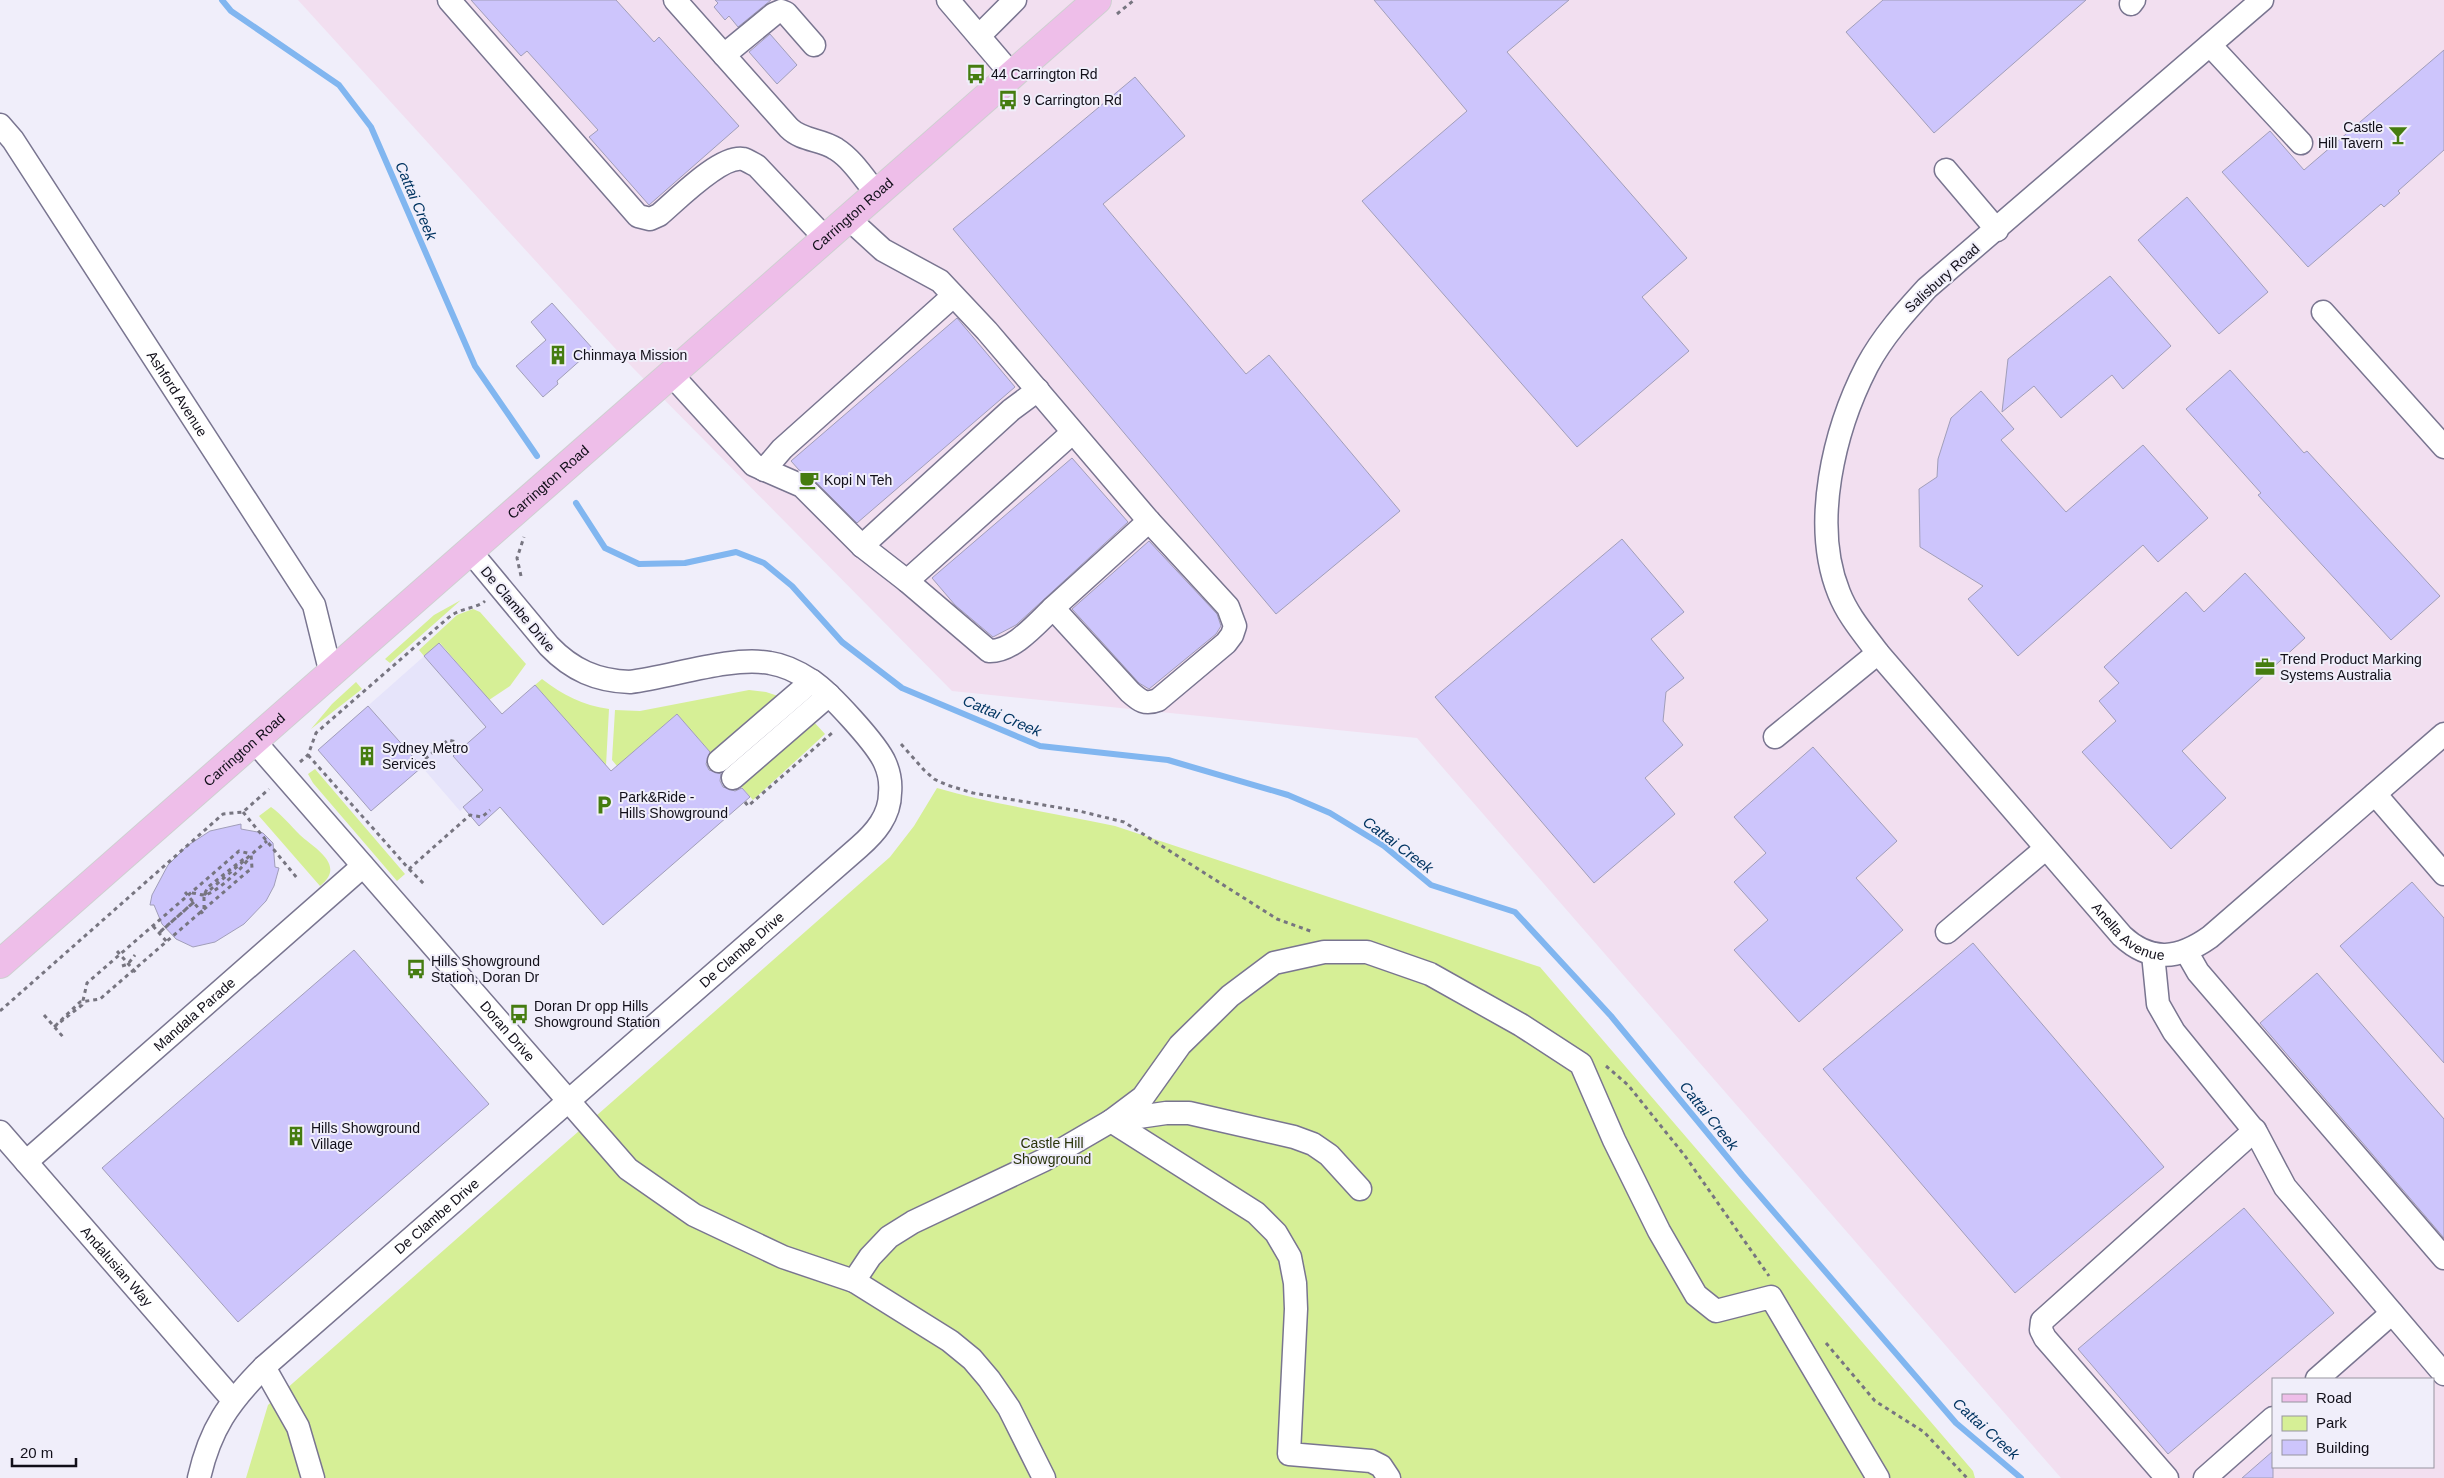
<svg xmlns="http://www.w3.org/2000/svg" width="2444" height="1478" viewBox="0 0 2444 1478" font-family="Arial,sans-serif">
  <style>
    .commercial { fill: #f2dff0; fill-rule: evenodd }
    .built { fill: #e6e4fa }
    .green { fill: #d6ef96 }
    .lines { fill: none; stroke-linecap: round; stroke-linejoin: round }
    .stream { stroke: #81b6f0; stroke-width: 6 }
    .building { fill: #cdc5fc; stroke: #a19eb9 }
    .minor-casing { stroke: #797590; stroke-width: 25 }
    .major-casing { stroke: #cfcfd1; stroke-width: 30 }
    .path { stroke: #777580; stroke-width: 3; stroke-dasharray: 4 4; stroke-linecap: butt }
    .minor { stroke: #fff; stroke-width: 22 }
    .major { stroke: #eebee9; stroke-width: 28 }
    .labels { text-anchor: middle; stroke-width: 4; stroke-linejoin: round; paint-order: stroke }
    .poi-label { font-size: 14px; fill: #110f19; stroke: #f0eefa; text-anchor: start }
    .street-label { font-size: 14px; fill: #110f19; stroke: #f0eefa }
    .park-label { font-size: 14px; fill: #2a340b; stroke: #f0eefa }
    .water-label { font-size: 15px; font-style: italic; fill: #023562; stroke: #f0eefa }
  </style>
  <rect width="100%" height="100%" fill="#f0eefa"/>
  <path class="commercial" d="M298,0H2444V1478H2061L1417,738L952,691L633,368ZM2273,1379H2433V1467H2273Z"/>
  <path class="built" d="M439,643L502,714L453,756L483,790L460,811L422,767L371,811L318,750Z"/>
  <path class="green" d="M461,600L390,663L385,659L434,615Z
    M473,609L480,612L526,664L510,686L489,700L440,643L424,656L419,650L457,615Z
    M542,679C563,695 582,705 609,709L606,766L535,685Z
    M356,682L362,689L311,729L332,704Z
    M749,690L766,692L784,698L716,759L677,714L617,766L612,760L615,710L640,711Z
    M813,721L825,734L753,800L740,785Z
    M315,769L405,874L397,881L313,783L308,774Z
    M937,788C995,805 1056,813 1115,826L1540,967L1973,1471L1975,1478H246L268,1405L890,857L914,826Z
    M271,807C282,815 290,825 300,835C314,848 347,865 320,886L259,816Z"/>
  <g class="lines">
    <path class="stream" d="M222,0L231,11L339,85L371,127L475,366L537,456
      M576,503L605,548L639,564L685,563L736,552L764,563L792,586L842,642L902,688L1040,746L1168,760L1288,795L1330,813L1384,846L1431,885L1515,912L1611,1016L1742,1175L1956,1423L2021,1478"/>
  </g>
  <path class="building" d="M471,0H616L654,42L659,37L739,126L649,205L589,137L598,130L527,51L521,56Z
    M715,0H771L738,27L729,16L725,20L714,7L718,3Z
    M1374,0H1569L1507,52L1687,258L1642,297L1689,351L1577,447L1362,201L1467,111Z
    M1883,0H2086L1934,133L1846,32Z
    M770,34L797,65L777,84L749,52Z
    M2444,50V150L2398,191L2400,193L2384,207L2381,204L2308,267L2222,172L2270,131L2304,170Z
    M1135,77L1185,136L1103,204L1246,374L1269,355L1400,511L1276,614L953,229Z
    M2187,197L2268,292L2219,334L2138,240Z
    M2110,276L2171,346L2123,389L2112,375L2061,418L2034,386L2002,412L2008,359Z
    M552,303L593,349L557,381L558,384L543,397L516,366L546,340L531,322Z
    M957,318L1015,387L857,523L811,477L799,470L791,461Z
    M2230,370L2304,453L2307,451L2440,596L2391,640L2258,495L2261,493L2186,409Z
    M1981,391L2014,429L2001,440L2066,512L2143,445L2208,518L2158,562L2143,545L2018,656L1968,599L1983,586L1920,547L1919,489L1937,477L1938,459L1951,418Z
    M1072,458L1128,522L1016,625L993,637L955,605L932,578Z
    M1622,539L1684,612L1651,639L1684,678L1666,692L1663,721L1683,745L1645,778L1675,814L1594,883L1435,697Z
    M1149,541L1217,614L1221,626L1216,634L1149,689L1139,683L1072,609Z
    M2245,573L2305,638L2182,751L2226,798L2171,849L2082,752L2116,721L2099,701L2119,683L2104,667L2186,592L2204,612Z
    M439,643L502,714L535,685L611,771L677,714L710,752L706,764L709,770L721,774L720,781L723,787L735,791L742,788L750,797L603,925L500,807L479,826L463,807L483,790L453,756L486,727L424,656Z
    M368,706L422,767L371,811L318,750Z
    M1813,747L1897,841L1856,878L1903,930L1799,1022L1734,950L1768,920L1734,882L1766,853L1734,817Z
    M241,824V829L263,833L273,843L275,867L279,868L274,886L266,901L244,924L215,942L193,947L176,939L162,924L154,905H150L152,895L168,865L187,846L210,831Z
    M2412,882L2444,918V1063L2340,946Z
    M1973,943L2164,1167L2015,1293L1823,1069Z
    M354,950L489,1104L238,1322L102,1168Z
    M2317,973L2444,1119V1238L2260,1023Z
    M2244,1208L2334,1313L2168,1454L2078,1349Z
    M2273,1451V1478H2242Z"/>
  <g class="lines">
    <defs>
      <g id="minor">
        <path d="M449,0L638,216L650,219L659,215C676,201 720,155 743,159C747,160 753,164 757,166L825,238"/>
        <path d="M675,0L789,128C802,141 821,139 836,149C852,159 864,178 876,193"/>
        <path d="M948,0L1012,75"/>
        <path id="s1" d="M2262,0L1927,288C1905,312 1883,336 1867,366C1834,430 1811,524 1839,593C1848,616 1864,634 1878,653L2122,936C2151,963 2179,959 2210,937L2444,734"/>
        <path d="M2131,4L2134,0"/>
        <path d="M979,36L1015,0"/>
        <path d="M2210,45L2301,143"/>
        <path d="M724,55L774,14L781,11L786,13L814,45"/>
        <path id="s2" d="M0,125L13,140L314,605L331,674"/>
        <path d="M1946,170L1997,230"/>
        <path d="M2323,312L2444,447"/>
        <path d="M670,373L754,465L802,486L862,546L907,581L989,651C1013,652 1037,623 1053,608L1130,692C1140,701 1145,705 1158,700L1226,643L1232,635L1235,626L1228,607L1149,521L987,331L940,281L883,250L848,218"/>
        <path d="M764,470L782,449L952,297"/>
        <path d="M862,546L1011,410L1038,390"/>
        <path d="M907,581L1072,433"/>
        <path d="M1053,608L1149,521"/>
        <path d="M1775,737L1878,653"/>
        <path id="s3" d="M255,742L628,1169L694,1215L783,1257L854,1281L950,1341L972,1359L989,1379L1009,1408L1044,1478"/>
        <path d="M719,761L812,681"/>
        <path d="M733,778L829,695"/>
        <path d="M2375,794L2444,874"/>
        <path d="M1947,932L2045,849"/>
        <path d="M2186,951L2198,972L2444,1258"/>
        <path d="M2153,954L2158,1004L2174,1032L2257,1134L2285,1187L2444,1374"/>
        <path id="s4" d="M0,1132L233,1400"/>
        <path id="s5" d="M26,1162L363,866"/>
        <path d="M854,1281L870,1257L889,1237L913,1222L1044,1160L1111,1121L1166,1113H1189L1294,1137L1313,1144L1329,1155L1360,1189"/>
        <path d="M264,1367L298,1427L313,1478"/>
        <path d="M2317,1379L2392,1313"/>
        <path id="s6" d="M199,1478C210,1429 229,1402 264,1367L859,847C875,833 890,816 890,793C891,783 889,772 885,763C877,744 829,692 812,681C800,673 784,665 770,663C729,656 672,677 630,682C597,681 572,670 549,646L470,551"/>
        <path d="M1389,1478L1381,1466L1371,1461L1289,1454L1296,1309L1295,1283L1290,1257L1276,1233L1256,1213L1111,1121L1143,1097L1180,1045L1230,996L1274,963L1324,952H1367L1430,974L1521,1025L1581,1064L1614,1140L1659,1231L1696,1295L1716,1311L1771,1297L1878,1478"/>
        <path d="M2167,1478L2045,1338L2041,1330L2042,1321L2255,1130"/>
        <path d="M2205,1478L2273,1418"/>
      </g>
      <g id="major">
        <path id="s7" d="M0,964C366,643 731,320 1097,0"/>
      </g>
    </defs>
    <use href="#minor" class="minor-casing"/>
    <use href="#major" class="major-casing"/>
    <path class="path" d="M1117,14L1134,0
      M521,576L517,558L524,537
      M901,744L924,770L934,779L947,785L973,793L1079,811L1124,822L1277,919L1313,932
      M308,755L409,869L470,815L482,817L490,810
      M300,762L308,755L316,733L448,618C461,607 476,609 485,601
      M419,764L448,740L457,742
      M745,802L748,806L832,733
      M243,812L297,878
      M409,869L424,884
      M185,892L204,915
      M192,893C196,893 200,895 204,895C215,894 243,868 249,858
      M204,895L267,841
      M204,909V895L208,887L246,857
      M153,926L167,942
      M161,931L194,902
      M159,933L194,902
      M117,951L137,974
      M122,966L128,964L135,955
      M0,1011L223,814L243,812L269,789
      M44,1015L64,1038
      M55,1026L80,1002L100,999L247,872L252,868L251,854
      M54,1027L82,1005L87,983L239,851L251,854
      M1606,1066L1628,1085L1685,1156L1769,1276
      M1826,1343L1875,1401L1924,1432L1967,1478"/>
    <use href="#minor" class="minor"/>
    <use href="#major" class="major"/>
  </g>
  <defs>
    <symbol id="bus-bare" viewBox="-9 -9 18 18"><path d="M-5-6H5V4H4V6H2V4H-2V6H-4V4H-5ZM-3.5-4V0h7V-4ZM-3.5 1.2v1.5H-2V1.2ZM2 1.2v1.5H3.5V1.2Z" fill="#457c10" stroke="#f0eefa" stroke-width="2.5" paint-order="stroke"/></symbol>
    <symbol id="bar-bare" viewBox="-9 -9 18 18"><path d="M-6-5H6L.8 .8V4.5H3.5V6h-7V4.5H-.8V.8Z" fill="#457c10" stroke="#f0eefa" stroke-width="2.5" paint-order="stroke"/></symbol>
    <symbol id="building-bare" viewBox="-9 -9 18 18"><path d="M-4-6H4V6H1V3H-1V6H-4ZM-2.5-4.3h1.7v1.8h-1.7ZM.8-4.3h1.7v1.8H.8ZM-2.5-1h1.7V.8h-1.7ZM.8-1h1.7V.8H.8Z" fill="#457c10" stroke="#f0eefa" stroke-width="2.5" paint-order="stroke"/></symbol>
    <symbol id="cafe-bare" viewBox="-9 -9 18 18"><path d="M-5.5-4.5H6V0H3Q3 3.5 0 3.5H-2.5Q-5.5 3.5-5.5 0ZM3-3.2v2h1.7v-2ZM-6 4.5H4V6H-6Z" fill="#457c10" stroke="#f0eefa" stroke-width="2.5" paint-order="stroke"/></symbol>
    <symbol id="office-bare" viewBox="-9 -9 18 18"><path d="M-6-3h4V-5.5h4V-3h4V5H-6ZM-1-4.5V-3h2v-1.5ZM-6 0V1H6V0Z" fill="#457c10" stroke="#f0eefa" stroke-width="2.5" paint-order="stroke"/></symbol>
    <symbol id="parking-bare" viewBox="-9 -9 18 18"><path d="M-3.5-5.5H1a3.5 3.5 0 0 1 0 7H-1V5.5H-3.5ZM-1-3.4V-.6H.8a1.4 1.4 0 0 0 0-2.8Z" fill="#457c10" stroke="#f0eefa" stroke-width="2.5" paint-order="stroke"/></symbol>
  </defs>
  <g fill-rule="evenodd">
    <use href="#bus-bare" x="962" y="60" width="28" height="28"/>
    <use href="#bus-bare" x="994" y="86" width="28" height="28"/>
    <use href="#bar-bare" x="2384" y="121" width="28" height="28"/>
    <use href="#building-bare" x="544" y="341" width="28" height="28"/>
    <use href="#cafe-bare" x="795" y="466" width="28" height="28"/>
    <use href="#office-bare" x="2251" y="653" width="28" height="28"/>
    <use href="#building-bare" x="353" y="742" width="28" height="28"/>
    <use href="#parking-bare" x="590" y="791" width="28" height="28"/>
    <use href="#bus-bare" x="402" y="955" width="28" height="28"/>
    <use href="#bus-bare" x="505" y="1000" width="28" height="28"/>
    <use href="#building-bare" x="282" y="1122" width="28" height="28"/>
  </g>
  <g class="labels">
    <g class="poi-label">
      <text x="991" y="79">44 Carrington Rd</text>
      <text x="1023" y="105">9 Carrington Rd</text>
      <text x="2383" y="132" text-anchor="end">Castle<tspan x="2383" dy="16">Hill Tavern</tspan></text>
      <text x="573" y="360">Chinmaya Mission</text>
      <text x="824" y="485">Kopi N Teh</text>
      <text x="2280" y="664">Trend Product Marking<tspan x="2280" dy="16">Systems Australia</tspan></text>
      <text x="382" y="753">Sydney Metro<tspan x="382" dy="16">Services</tspan></text>
      <text x="619" y="802">Park&amp;Ride -<tspan x="619" dy="16">Hills Showground</tspan></text>
      <text x="431" y="966">Hills Showground<tspan x="431" dy="16">Station, Doran Dr</tspan></text>
      <text x="534" y="1011">Doran Dr opp Hills<tspan x="534" dy="16">Showground Station</tspan></text>
      <text x="311" y="1133">Hills Showground<tspan x="311" dy="16">Village</tspan></text>
    </g>
    <g class="street-label">
      <text dy="5" stroke="none"><textPath href="#s7" startOffset="1135">Carrington Road</textPath></text>
      <text transform="translate(1942 278) rotate(-42)" y="5">Salisbury Road</text>
      <text dy="5" stroke="none"><textPath href="#s2" startOffset="322">Ashford Avenue</textPath></text>
      <text dy="5" stroke="none"><textPath href="#s7" startOffset="730">Carrington Road</textPath></text>
      <text transform="translate(518 609) rotate(50)" y="5">De Clambe Drive</text>
      <text dy="5" stroke="none"><textPath href="#s7" startOffset="325">Carrington Road</textPath></text>
      <text dy="5" stroke="none"><textPath href="#s1" startOffset="1224">Anella Avenue</textPath></text>
      <text dy="5" stroke="none"><textPath href="#s6" startOffset="765">De Clambe Drive</textPath></text>
      <text dy="5" stroke="none"><textPath href="#s5" startOffset="224">Mandala Parade</textPath></text>
      <text dy="5" stroke="none"><textPath href="#s3" startOffset="384">Doran Drive</textPath></text>
      <text dy="5" stroke="none"><textPath href="#s6" startOffset="360">De Clambe Drive</textPath></text>
      <text dy="5" stroke="none"><textPath href="#s4" startOffset="178">Andalusian Way</textPath></text>
    </g>
    <g class="park-label">
      <text x="1052" y="1148">Castle Hill<tspan x="1052" dy="16">Showground</tspan></text>
    </g>
    <g class="water-label">
      <text transform="translate(416 201) rotate(67)" y="5">Cattai Creek</text>
      <text transform="translate(1002 716) rotate(23)" y="5">Cattai Creek</text>
      <text transform="translate(1398 845) rotate(37)" y="5">Cattai Creek</text>
      <text transform="translate(1709 1116) rotate(51)" y="5">Cattai Creek</text>
      <text transform="translate(1986 1429) rotate(42)" y="5">Cattai Creek</text>
    </g>
  </g>
  <rect x="2272" y="1378" width="162" height="90" fill="#f0eefa" stroke="#9795a0"/>
  <rect x="2282" y="1394" width="25" height="8" fill="#eebee9" stroke="#9795a0"/>
  <text x="2316" y="1403" font-size="15" fill="#110f19">Road</text>
  <rect x="2282" y="1416" width="25" height="15" fill="#d6ef96" stroke="#9795a0"/>
  <text x="2316" y="1428" font-size="15" fill="#110f19">Park</text>
  <rect x="2282" y="1440" width="25" height="15" fill="#cdc5fc" stroke="#9795a0"/>
  <text x="2316" y="1453" font-size="15" fill="#110f19">Building</text>
  <path d="M12 1458v8h64v-8" fill="none" stroke="#110f19" stroke-width="2.5"/>
  <text x="20" y="1458" font-size="15" fill="#110f19" stroke="#f0eefa" stroke-width="4" paint-order="stroke">20 m</text>
</svg>
